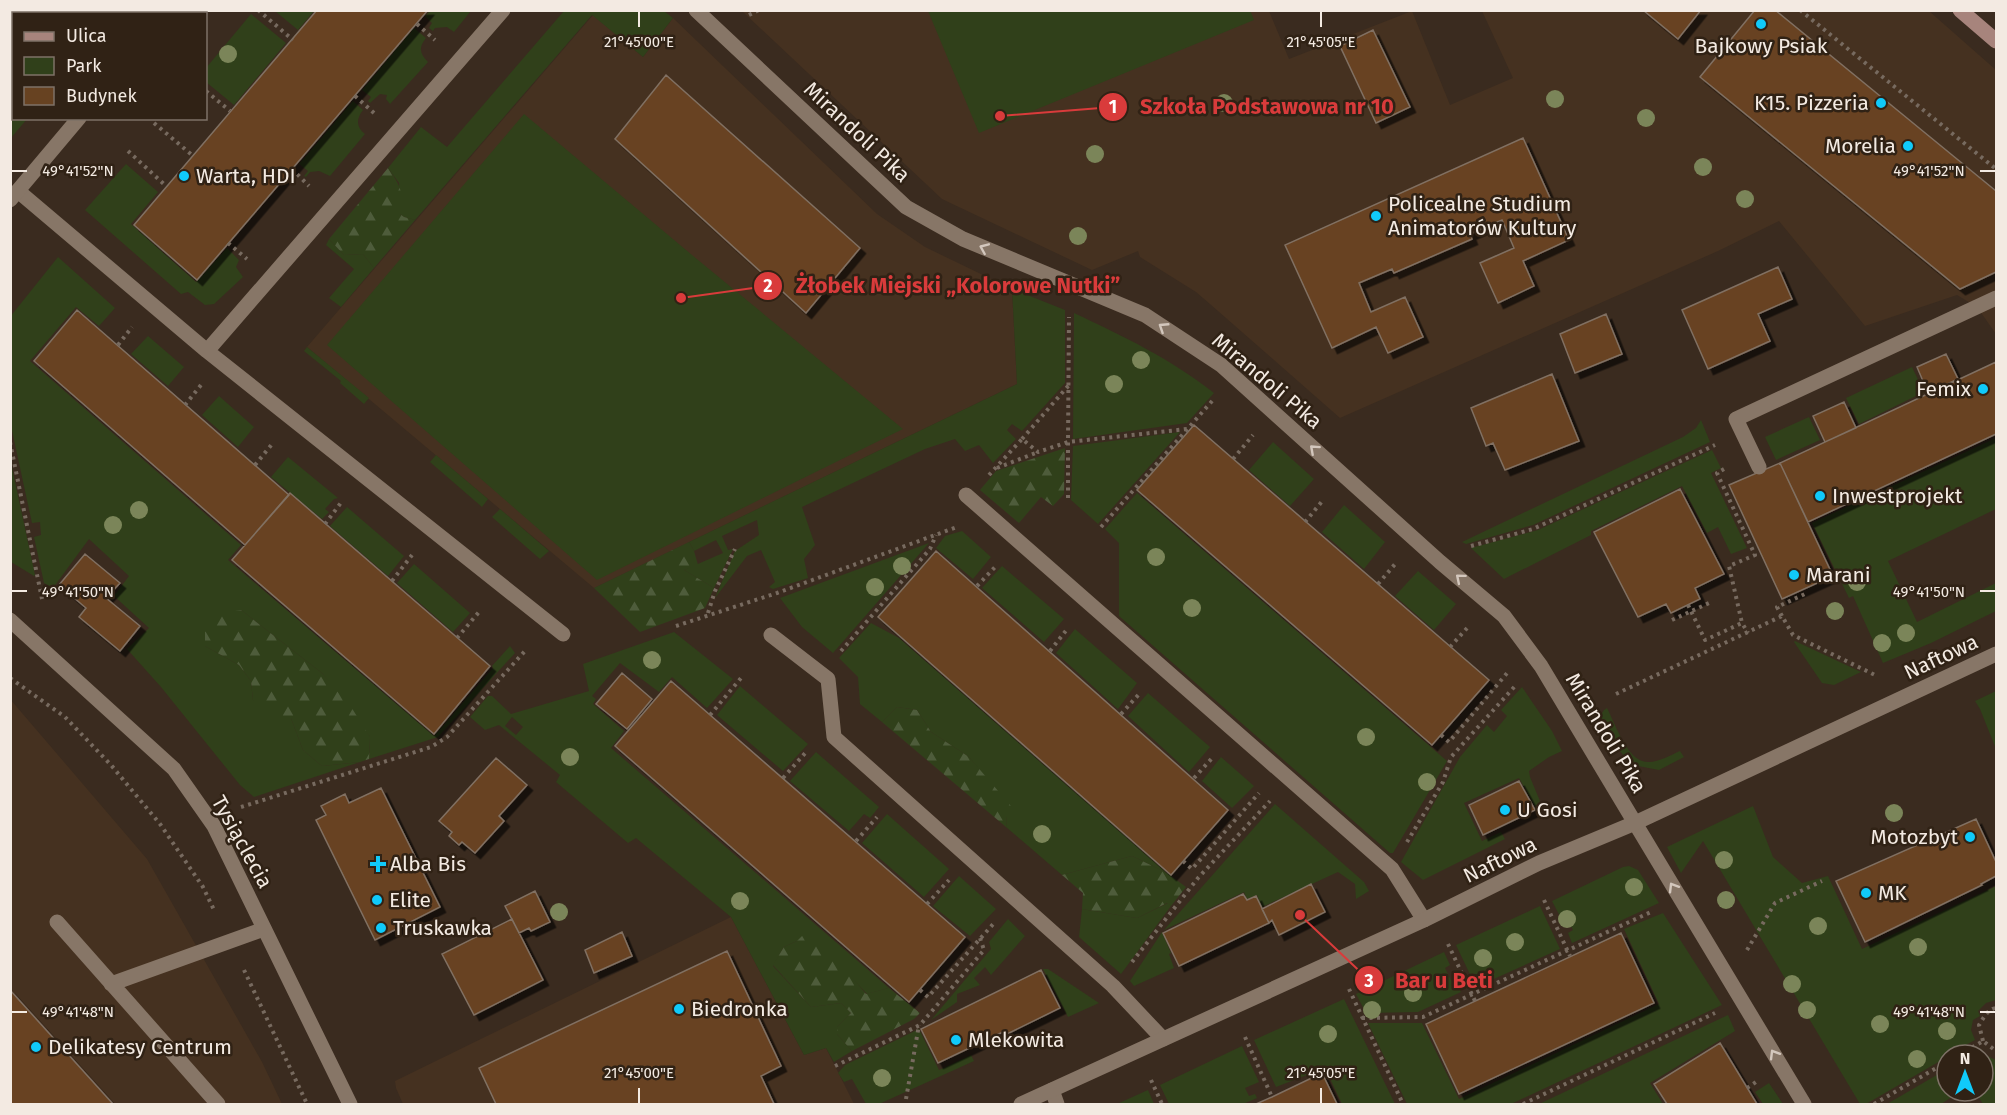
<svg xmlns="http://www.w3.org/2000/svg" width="2007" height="1115" viewBox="0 0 2007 1115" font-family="'Fira Sans',sans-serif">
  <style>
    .built { fill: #453120 }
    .green { fill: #30401a; fill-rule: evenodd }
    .forest { fill: url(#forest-firs) }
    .building { fill: #674221; stroke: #817062; stroke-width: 1.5; filter: url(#shadow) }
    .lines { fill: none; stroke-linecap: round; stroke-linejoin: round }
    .path { stroke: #776a5f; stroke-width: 4; stroke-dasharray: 3 4.5; stroke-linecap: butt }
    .service { stroke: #877667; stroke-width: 15 }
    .minor { stroke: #877667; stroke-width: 15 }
    .tertiary { stroke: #877667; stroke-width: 15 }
    .secondary { stroke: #a7847c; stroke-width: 15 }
    .tree { fill: #7b8559 }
    .oneway { stroke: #d3c7bd }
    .ticks { fill: none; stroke: #f3eae2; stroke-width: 2 }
    .poi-dot { fill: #10cafa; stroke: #302215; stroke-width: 2 }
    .labels { text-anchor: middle; stroke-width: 5; stroke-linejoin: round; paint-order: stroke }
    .poi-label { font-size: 21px; fill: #f3eae2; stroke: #302215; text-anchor: start }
    .street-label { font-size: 21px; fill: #f3eae2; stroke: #302215 }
    .ticks-label { font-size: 15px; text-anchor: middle; fill: #f3eae2; stroke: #302215; stroke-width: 5; stroke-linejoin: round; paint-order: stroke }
    .leader { fill: none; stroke: #d93b3b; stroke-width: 2 }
    .callout-dot { fill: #d93b3b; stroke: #302215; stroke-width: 2 }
    .mark-label { font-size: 18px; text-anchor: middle; font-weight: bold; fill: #fff }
    .callout-label { font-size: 22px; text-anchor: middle; font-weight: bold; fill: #d93b3b; stroke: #302215; stroke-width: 5; stroke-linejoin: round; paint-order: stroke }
  </style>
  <defs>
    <pattern id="forest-firs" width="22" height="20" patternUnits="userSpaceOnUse" patternTransform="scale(1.5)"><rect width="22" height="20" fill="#30401a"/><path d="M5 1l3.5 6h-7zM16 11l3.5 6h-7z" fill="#4e5c3b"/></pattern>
    <filter id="shadow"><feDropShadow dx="5.5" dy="5.5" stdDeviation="0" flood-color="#0009"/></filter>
  </defs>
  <rect width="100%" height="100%" fill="#3a2b1f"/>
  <path class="built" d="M742,11H1269L1289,59L1412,11L1450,105L1513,78L1482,11H1929L1996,70V334L1977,307L1957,295L1865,326L1779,221L1718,251L1340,418L1210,304L1196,292L1140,257L1138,251L1092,270L942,199Z
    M593,15L643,57L673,18L877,214L925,247L1012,289L1017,384L594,588L307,347Z
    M10,699L147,859L262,1062L282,1104H11Z
    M731,917L804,1055L826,1048L854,1104H403L396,1088L395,1081Z"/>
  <path class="green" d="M77,10L81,13L14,14L13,20H11V11Z
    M468,10L470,12L454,32L447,27L435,28L433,31L429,28L432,23L425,16L430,11Z
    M1250,10L1254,20L979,133L928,11Z
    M275,11H314L298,30Z
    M564,11H664L673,18L643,57L592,15L415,220L404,217L400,214L399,183L388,168L421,127L447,147Z
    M251,14L286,43L234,105L206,82V68Z
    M414,28L426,38C418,48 420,54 428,62L390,104L386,99L387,95L380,94L370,103L368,101L371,97L362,90Z
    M353,101L363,110C356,119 356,127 365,134L330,176L319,171L310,172L306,177L304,176L308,171L299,164Z
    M10,106L13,108L14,118L27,119L11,138Z
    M524,114L692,255L903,429L597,580L327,345Z
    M126,164L158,192L131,224L196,282L227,248L239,260L236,267L243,277L214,304L205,305L188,292L181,294L85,210Z
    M329,239L344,255L363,254L374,268L341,307L329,298L354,269L326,245Z
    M58,257L115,308L99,326L76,307L30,361L241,545L228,560L434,736L493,668L492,666L510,646L515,653L438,737L369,759L370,737L323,674L241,610L205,646L239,665L251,681L253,700L291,718L303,750L322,766L360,762L254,797L240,785L161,687L127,649L149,628L114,596L129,576L89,539L53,588L44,583L34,537L41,535L40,522L32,523L11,426L10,317Z
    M1012,289L1065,310V383L1022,431L1012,424L1007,430L1016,439L993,463L979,445L965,451L955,439L925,449L802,507L815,545L804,559L808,578L773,589L769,587L775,582L761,550L747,556L715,598L735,551L759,535L757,520L722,536L728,550L733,549L714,588L684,570L723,553L716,540L694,551L689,542L1017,384Z
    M1074,313C1123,336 1171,359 1214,393L1187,423L1073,439Z
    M148,336L184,367L168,386L131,354Z
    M307,347L369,398L364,404L340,383L341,381L304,351Z
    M1912,367L1924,392L1859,424L1846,398Z
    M219,396L254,427L238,447L202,415Z
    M1809,417L1820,440L1776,460L1765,437Z
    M1701,420L1710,442L1533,525L1466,544L1462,542L1683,437L1696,428Z
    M1180,432L1098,524L1071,500L1073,446Z
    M1996,438V509L1888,561L1917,622L1996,583V611L1931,643L1883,663L1853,596L1849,598L1812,523Z
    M1273,442L1314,479L1290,506L1249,470Z
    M1712,450L1721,468L1711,473L1747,548L1731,554L1718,527L1707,533L1682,486L1591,531V535L1504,579L1471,548L1538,530Z
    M436,455L488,499L482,507L430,462Z
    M288,457L338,498L334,499L325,509L329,512L322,519L271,477Z
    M11,463L35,575L34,576L11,562Z
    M1137,493L1447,761L1393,853H1390L1119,616V543L1105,529Z
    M1344,505L1385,542L1364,569L1322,532Z
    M347,507L404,556L388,576L330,526Z
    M500,509L549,551L540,559L492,517Z
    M962,531L991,557L973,579L936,548L945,536Z
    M929,543L833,653L802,627L780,598Z
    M414,564L470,613L453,632L397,583Z
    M1002,566L1064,619L1044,642L982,588Z
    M1418,571L1456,604L1434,630L1395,596Z
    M871,623L899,638L1167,873L1132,856L1062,875L1006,827L1007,816L986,778L969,757L931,732L917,710L897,707L882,722L860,704L858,677L839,658Z
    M1075,629L1137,683L1118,709L1056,653Z
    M674,632L733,679L707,708L672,677L659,692L620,663L592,696L596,699L593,704L624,731L611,748L889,988L867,994L845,971L797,941L784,947L773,966L811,1007L841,1003L851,1013L837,1027V1034L852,1051L834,1062L826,1048L804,1055L731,917L636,838L628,843L556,782L560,775L499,725L485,730L470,717L488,696H492L511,714L589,691L583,664ZM512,717L523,727L516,735L505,726Z
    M1795,641L1861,672L1834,685L1822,683L1794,642Z
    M740,686L808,744L783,771L717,715Z
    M1522,687L1552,731L1562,751L1549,757L1529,771L1530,777L1542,806L1538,812L1519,778L1464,803L1482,841L1501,832L1505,839L1423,880L1401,862L1460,757L1487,725L1494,732L1507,716L1501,710Z
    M1996,691V749L1980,709L1975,701Z
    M1148,693L1210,747L1189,772L1128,716Z
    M1607,708C1615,723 1628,764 1649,762C1659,762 1671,755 1680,751L1684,757L1659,770L1638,766L1625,757L1614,744L1599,718L1604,710Z
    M816,752L879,807L870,818L864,814L849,831L790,781Z
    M1221,757L1254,786L1232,808L1202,781Z
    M1275,804L1364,882L1369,891L1356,899L1355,884L1338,872L1262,907L1257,895L1247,899L1244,892L1164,930Z
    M1753,806L1773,857L1802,883L1828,876L1862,949L1996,886V1000L1986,1003L1978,1011L1980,1016L1973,1020L1971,1030L1975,1040L1947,1055V1057L1866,1104H1860L1703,841L1681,873L1667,847Z
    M887,814L949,869L924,897L862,843Z
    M1629,866L1638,870L1659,903L1572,943L1568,933L1573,930L1568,920L1563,922L1552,901L1623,867Z
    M959,876L996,909L970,936L933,906Z
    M1168,903L1171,906L1121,974L1079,937L1082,909L1137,918Z
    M1540,906L1560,949L1476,987L1456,945Z
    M1663,913L1722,1005L1511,1104H1407L1368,1023H1422L1459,1099L1659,1004L1624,929Z
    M1008,919L1025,936L991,975L985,967L974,978L980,985L957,994V1002L931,1020L991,949L989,942Z
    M1162,932L1171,953L1169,954L1174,968L1134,986L1130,981Z
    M1444,952L1450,965L1445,968L1452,982L1455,981L1461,992L1418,1012L1366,1013L1356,994Z
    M1043,969H1048L1099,1003L1068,1017Z
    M1344,999L1395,1104H1342L1325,1068L1276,1087L1254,1040Z
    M1728,1015L1735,1031L1650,1083L1663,1104H1539Z
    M919,1029L939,1070L971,1055L974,1061L879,1104H866L852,1079L844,1082L838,1073L845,1065Z
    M1242,1046L1259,1082L1245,1088L1249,1096L1255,1094L1257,1098L1243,1104H1169L1160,1085Z
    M1981,1049L1985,1055L1996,1060V1104H1983L1975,1091H1983V1055H1970Z
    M1947,1069V1091H1961L1941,1104H1887Z
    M1769,1083L1783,1104H1763L1755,1092Z
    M1148,1090L1154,1104H1117Z"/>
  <path class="forest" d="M388,168C399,183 406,196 400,214L404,217L415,220L374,268L363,254L344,255L329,239Z
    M1065,448L1064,494L1053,506L1041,497L1019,523L980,490L996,471Z
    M689,542L694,551L698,565L684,570L714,588L705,608L640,632L594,588Z
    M241,610L323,674L353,710L370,737L369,759L360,762L322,766L303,750L291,718L267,717L253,700L251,681L239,665L205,646V628L223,613Z
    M897,707L917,710L931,732L969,757L1011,806L1007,816L1006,827L882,722Z
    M1132,856L1167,873L1186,887L1171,906L1167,903L1137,918L1082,909L1083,893L1062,875Z
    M804,934L824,944L866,994L889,988L920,1013L914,1019L852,1051L837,1034V1027L851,1013L841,1003L811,1007L773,965L784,947L797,941Z"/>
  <path class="building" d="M317,10H428L197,280L134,225Z
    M1643,10H1701L1678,39Z
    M1755,10H1775L1996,191V272L1960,289L1700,77Z
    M1373,30L1410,107L1376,123L1340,46Z
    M666,75L860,248L806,313L615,139Z
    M1523,138L1569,240L1523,261L1534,286L1498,303L1480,263L1514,248L1502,220L1470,234L1472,239L1394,273L1392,269L1359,283L1371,312L1405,297L1423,337L1388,353L1376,327L1332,348L1285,245Z
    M1778,267L1792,299L1758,314L1770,341L1708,369L1682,310Z
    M77,310L289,495L245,545L34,361Z
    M1606,314L1622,354L1575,373L1560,334Z
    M1946,354L1958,379L1928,393L1917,367Z
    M1996,362V434L1808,522L1780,463Z
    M1552,374L1579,441L1505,470L1493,443L1486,446L1471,408Z
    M1844,402L1856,428L1825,442L1813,416Z
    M1194,425L1489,680L1432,745L1137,490Z
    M1780,463L1833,576L1782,599L1729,485Z
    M1680,489L1724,574L1695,588L1700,599L1671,613L1666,604L1638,617L1594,532Z
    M290,493L490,666L434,734L232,560Z
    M936,551L1228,810L1171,875L878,617Z
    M85,554L120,583L106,598L140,626L120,651L79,617L86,608L59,585Z
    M622,673L652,699L627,729L596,704Z
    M671,681L965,937L909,1002L615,746Z
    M496,758L527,785L499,816L504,821L475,853L462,842L459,845L449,836L452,832L439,821Z
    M1519,781L1535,810L1483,835L1469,805Z
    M381,788L440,907L375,940L316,820L326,815L321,806L345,794L349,803Z
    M1976,819L1996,862V876L1981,884L1982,885L1865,942L1836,881Z
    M1311,884L1325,912L1279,935L1272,920L1269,923L1262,909Z
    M535,891L550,922L531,931L529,928L519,933L505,906Z
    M1243,894L1247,900L1256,896L1269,923L1179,966L1163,933Z
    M512,919L543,980L474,1015L442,954Z
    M622,932L632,956L594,973L585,950Z
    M1621,933L1654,1003L1459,1094L1426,1024Z
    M727,951L781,1066L761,1076L774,1104H496L479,1068Z
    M1041,970L1060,1008L1007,1034L1005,1031L938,1063L921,1029Z
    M10,990L113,1104H10Z
    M1720,1043L1757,1104H1667L1654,1084Z
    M1322,1073L1337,1104H1256L1272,1097Z"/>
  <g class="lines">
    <path class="path" d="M85,10L89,14
      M258,10L293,40
      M1800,10L1996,169
      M749,15L759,10
      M10,24H14
      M417,24L435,40
      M10,38L14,48
      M206,91L230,111
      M355,96L374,113
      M10,101L14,103
      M154,123L192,155
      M128,151L166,186
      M292,169L309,186
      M228,243L247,259
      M118,345L132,327
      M185,405L201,385
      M1022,439L1069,385
      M10,442L42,599
      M1233,459L1253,435
      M255,465L273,443
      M997,468L1038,452
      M1724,469L1717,473L1755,555L1729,566L1742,623
      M989,475L1022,439L1038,452L1068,442L1069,317
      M1068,498V442L1187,429
      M1305,522L1324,499
      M325,524L343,500
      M1101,527L1213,400
      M1471,546L1533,529L1715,445
      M392,581L412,555
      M1378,584L1396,563
      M977,586L997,565
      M1688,605L1705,640L1742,623L1748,633
      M708,613L715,591L735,549
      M1782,616L1777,607L1807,593
      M1672,620L1709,603
      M676,626L777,593L957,527
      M457,638L479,612
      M1450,647L1468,627
      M841,651L930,549L936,535
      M1050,651L1068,628
      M10,678L65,717L111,765L160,824L203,887L215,912
      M1616,694L1782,616L1793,635L1875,675
      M1121,714L1141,692
      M710,715L741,678
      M1441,735L1449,742L1508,672
      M783,778L807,751
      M1194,778L1214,756
      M241,807L431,747L447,737L525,651
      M856,841L877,817
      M1407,842L1443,782L1451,757L1516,685
      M1183,861L1192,869L1259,793
      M1544,900L1570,956
      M927,904L949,880
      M1448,944L1475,1001
      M1747,950L1775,903L1822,881
      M1132,962L1198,878L1270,801
      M244,970L307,1104
      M1349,989L1403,1104
      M920,990L928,997L995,922
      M1362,1018L1423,1017L1653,911
      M1245,1037L1272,1097
      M1983,1041L1979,1025C1984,1017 1988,1009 1996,1008
      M1959,1055L1983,1041L1996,1051
      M835,1066L920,1025L984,950L980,938
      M1151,1080L1162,1104
      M1747,1088L1756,1082
      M906,1099L919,1025
      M1523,1104L1715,1013
      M1874,1104L1947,1062"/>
    <path class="service" d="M18,191L207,351L503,10
      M207,351L563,634
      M1759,467L1736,419L1996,298
      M966,495L1392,869L1424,920
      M771,635L828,679L834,737L1113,986L1163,1039
      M1635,823L1804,1104
      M57,922L218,1104
      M111,984L264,929
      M1052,1090L1057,1104"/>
    <path class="minor" d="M696,10L906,207L963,239L1145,315L1221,365L1440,562L1504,616L1541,666L1635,823
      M167,14L169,10
      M10,200L79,118
      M1021,1104L1424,920L1539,863L1635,823L1996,654"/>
    <path class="tertiary" d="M10,620L174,769L214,826L350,1104"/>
    <path class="secondary" d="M1960,10L1996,41"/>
  </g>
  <g class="tree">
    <circle cx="228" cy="54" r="9"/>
    <circle cx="1555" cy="99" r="9"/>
    <circle cx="1224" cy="103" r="9"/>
    <circle cx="1646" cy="118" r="9"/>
    <circle cx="1095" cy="154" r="9"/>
    <circle cx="1703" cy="167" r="9"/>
    <circle cx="1745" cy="199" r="9"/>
    <circle cx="1078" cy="236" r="9"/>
    <circle cx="1141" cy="360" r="9"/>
    <circle cx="1114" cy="384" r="9"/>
    <circle cx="139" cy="510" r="9"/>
    <circle cx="113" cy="525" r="9"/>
    <circle cx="1156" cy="557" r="9"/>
    <circle cx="902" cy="566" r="9"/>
    <circle cx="1857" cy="582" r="9"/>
    <circle cx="875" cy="587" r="9"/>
    <circle cx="1192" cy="608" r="9"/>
    <circle cx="1835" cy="611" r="9"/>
    <circle cx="1906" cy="633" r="9"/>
    <circle cx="1882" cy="643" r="9"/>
    <circle cx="652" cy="660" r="9"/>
    <circle cx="1366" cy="737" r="9"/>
    <circle cx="570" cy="757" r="9"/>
    <circle cx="1427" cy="782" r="9"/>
    <circle cx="1894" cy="813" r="9"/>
    <circle cx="1042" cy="834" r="9"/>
    <circle cx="1724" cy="860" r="9"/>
    <circle cx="1634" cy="887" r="9"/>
    <circle cx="1726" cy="900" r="9"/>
    <circle cx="740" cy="901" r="9"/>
    <circle cx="559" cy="912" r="9"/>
    <circle cx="1567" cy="919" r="9"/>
    <circle cx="1818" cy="926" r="9"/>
    <circle cx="1515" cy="942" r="9"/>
    <circle cx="1918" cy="947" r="9"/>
    <circle cx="1483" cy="958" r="9"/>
    <circle cx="1792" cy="984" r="9"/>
    <circle cx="1413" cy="993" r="9"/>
    <circle cx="1372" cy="1010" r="9"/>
    <circle cx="1807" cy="1010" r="9"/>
    <circle cx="1880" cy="1024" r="9"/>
    <circle cx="1947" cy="1031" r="9"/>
    <circle cx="1328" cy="1034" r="9"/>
    <circle cx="1917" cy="1059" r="9"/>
    <circle cx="882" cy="1078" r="9"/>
  </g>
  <defs><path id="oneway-chevron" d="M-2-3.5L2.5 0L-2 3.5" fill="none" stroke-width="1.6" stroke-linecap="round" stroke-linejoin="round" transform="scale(1.5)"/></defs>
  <g class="oneway">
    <use href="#oneway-chevron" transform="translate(984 248) rotate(-157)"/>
    <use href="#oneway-chevron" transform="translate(1163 327) rotate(-147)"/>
    <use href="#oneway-chevron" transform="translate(1314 449) rotate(-138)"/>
    <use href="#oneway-chevron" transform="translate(1460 578) rotate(-140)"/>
    <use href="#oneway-chevron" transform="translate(1673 887) rotate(-121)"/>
    <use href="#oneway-chevron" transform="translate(1774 1054) rotate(-121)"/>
  </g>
  <path class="ticks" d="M639,12V27M1321,12V27M12,171H27M1980,171H1995M12,591H27M1980,591H1995M12,1012H27M1980,1012H1995M639,1088V1103M1321,1088V1103"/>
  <g class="poi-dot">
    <circle cx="1761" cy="24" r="6"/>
    <circle cx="1881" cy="103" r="6"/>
    <circle cx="1908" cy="146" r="6"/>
    <circle cx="184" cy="176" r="6"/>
    <circle cx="1376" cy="216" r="6"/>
    <circle cx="1983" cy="389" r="6"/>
    <circle cx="1820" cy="496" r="6"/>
    <circle cx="1794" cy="575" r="6"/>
    <circle cx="1505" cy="810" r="6"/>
    <circle cx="1970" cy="837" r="6"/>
    <path d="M375 855h6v6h6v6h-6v6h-6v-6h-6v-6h6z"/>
    <circle cx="1866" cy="893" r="6"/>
    <circle cx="377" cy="900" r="6"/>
    <circle cx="381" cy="928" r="6"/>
    <circle cx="679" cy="1009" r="6"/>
    <circle cx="956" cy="1040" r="6"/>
    <circle cx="36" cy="1047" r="6"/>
  </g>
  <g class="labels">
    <g class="poi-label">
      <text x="1761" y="53" text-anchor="middle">Bajkowy Psiak</text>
      <text x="1869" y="110" text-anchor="end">K15. Pizzeria</text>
      <text x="1896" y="153" text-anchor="end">Morelia</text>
      <text x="196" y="183">Warta, HDI</text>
      <text x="1388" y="211">Policealne Studium<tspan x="1388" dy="24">Animatorów Kultury</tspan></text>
      <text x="1971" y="396" text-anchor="end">Femix</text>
      <text x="1832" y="503">Inwestprojekt</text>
      <text x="1806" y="582">Marani</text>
      <text x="1517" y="817">U Gosi</text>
      <text x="1958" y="844" text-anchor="end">Motozbyt</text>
      <text x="390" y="871">Alba Bis</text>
      <text x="1878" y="900">MK</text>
      <text x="389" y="907">Elite</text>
      <text x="393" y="935">Truskawka</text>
      <text x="691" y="1016">Biedronka</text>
      <text x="968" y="1047">Mlekowita</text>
      <text x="48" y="1054">Delikatesy Centrum</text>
    </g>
    <g class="street-label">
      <text transform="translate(857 132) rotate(43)" y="7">Mirandoli Pika</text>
      <text transform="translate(1267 381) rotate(40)" y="7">Mirandoli Pika</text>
      <text transform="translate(1941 657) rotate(-25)" y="7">Naftowa</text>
      <text transform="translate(1606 733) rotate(59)" y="7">Mirandoli Pika</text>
      <text transform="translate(242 842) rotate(61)" y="7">Tysiąclecia</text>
      <text transform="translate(1500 860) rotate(-26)" y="7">Naftowa</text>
    </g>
  </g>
  <g class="ticks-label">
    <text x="639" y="47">21°45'00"E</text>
    <text x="1321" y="47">21°45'05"E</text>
    <text x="78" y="176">49°41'52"N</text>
    <text x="1929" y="176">49°41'52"N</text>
    <text x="78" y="597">49°41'50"N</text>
    <text x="1929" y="597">49°41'50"N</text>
    <text x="78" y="1017">49°41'48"N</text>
    <text x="1929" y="1017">49°41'48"N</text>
    <text x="639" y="1078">21°45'00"E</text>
    <text x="1321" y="1078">21°45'05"E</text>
  </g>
  <path class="leader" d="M1000 116L1113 107M681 298L768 286M1300 915L1369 980"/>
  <g class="callout-dot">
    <circle cx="1000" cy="116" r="6"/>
    <circle cx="681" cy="298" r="6"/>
    <circle cx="1300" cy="915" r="6"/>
    <circle cx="1113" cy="107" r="15"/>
    <circle cx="768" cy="286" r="15"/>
    <circle cx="1369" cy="980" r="15"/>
  </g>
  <g class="mark-label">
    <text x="1113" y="113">1</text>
    <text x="768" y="292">2</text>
    <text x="1369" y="987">3</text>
  </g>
  <g class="callout-label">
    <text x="1267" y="114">Szkoła Podstawowa nr 10</text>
    <text x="958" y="293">Żłobek Miejski „Kolorowe Nutki”</text>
    <text x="1444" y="988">Bar u Beti</text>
  </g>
  <rect width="2007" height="1115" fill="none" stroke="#f3eae2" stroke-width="24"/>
  <rect x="12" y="12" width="195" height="108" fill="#302215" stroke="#7e7267" stroke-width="1.5"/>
  <rect x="24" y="32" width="30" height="9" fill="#a7847c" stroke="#7e7267" stroke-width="1.5"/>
  <text x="66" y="42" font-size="18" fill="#f3eae2">Ulica</text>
  <rect x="24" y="57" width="30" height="18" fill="#30401a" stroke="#7e7267" stroke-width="1.5"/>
  <text x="66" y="72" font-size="18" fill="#f3eae2">Park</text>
  <rect x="24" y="87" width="30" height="18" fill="#674221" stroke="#7e7267" stroke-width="1.5"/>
  <text x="66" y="102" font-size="18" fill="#f3eae2">Budynek</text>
  <g transform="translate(1965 1073)"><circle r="28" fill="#302215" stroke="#7e7267" stroke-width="1.5"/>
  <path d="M0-4.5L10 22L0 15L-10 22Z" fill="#10cafa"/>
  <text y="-9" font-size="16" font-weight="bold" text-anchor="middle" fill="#f3eae2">N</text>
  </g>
</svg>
